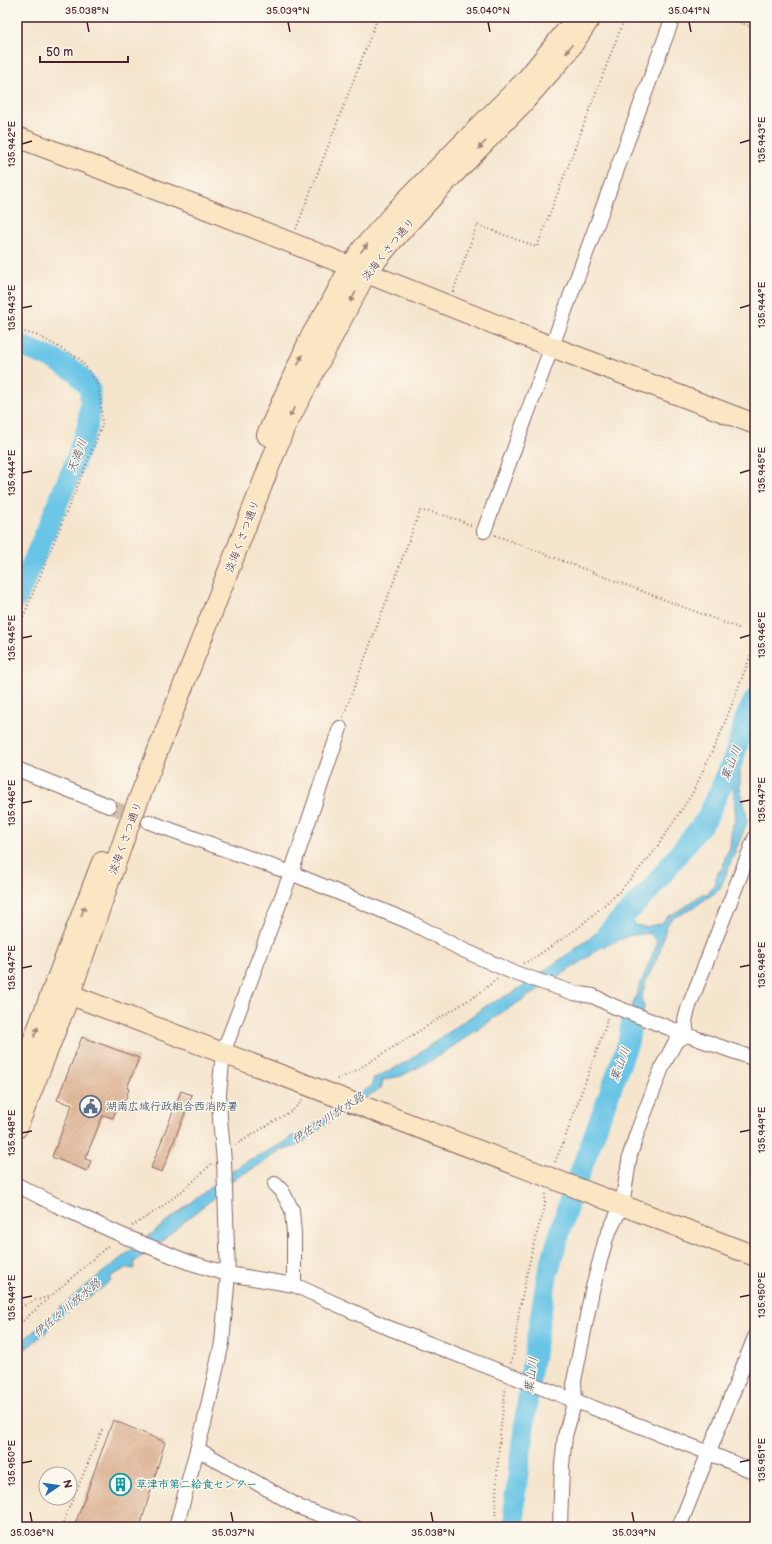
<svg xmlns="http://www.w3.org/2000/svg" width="772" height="1544" viewBox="0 0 772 1544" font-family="'Balsamiq Sans','Klee One',sans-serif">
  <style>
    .water { fill: #69c5e6; stroke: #5a7288 }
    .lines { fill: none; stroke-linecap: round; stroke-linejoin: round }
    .river { stroke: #69c5e6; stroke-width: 21 }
    .building { fill: url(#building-hatch) }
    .street-tunnel { stroke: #d3bdad; stroke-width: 14; stroke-dasharray: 14 7; stroke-linecap: butt }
    .street-casing { stroke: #866464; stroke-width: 16 }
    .secondary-casing { stroke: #866464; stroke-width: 22 }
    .path { stroke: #866464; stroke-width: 2; stroke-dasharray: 1 3; stroke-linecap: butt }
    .street { stroke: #fff; stroke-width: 14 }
    .secondary { stroke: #fbe6c4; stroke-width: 20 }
    .oneway { fill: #a28278 }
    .ticks { fill: none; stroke: #4a1f2b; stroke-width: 1.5 }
    .labels { text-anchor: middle; stroke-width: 3; stroke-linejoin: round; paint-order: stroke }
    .street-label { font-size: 11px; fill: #4a1f2b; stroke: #fbf7ec }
    .service-label { font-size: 11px; font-weight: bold; fill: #4e5e75; stroke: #fbf7ec; text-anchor: start }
    .culture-label { font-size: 11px; font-weight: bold; fill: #0d838f; stroke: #fbf7ec; text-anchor: start }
    .water-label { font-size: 12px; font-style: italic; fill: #535163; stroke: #fbf7ec }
    .neatline { fill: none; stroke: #4a1f2b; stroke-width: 1.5 }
    .ticks-label { font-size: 10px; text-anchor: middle; fill: #4a1f2b }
  </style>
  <defs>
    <pattern id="building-hatch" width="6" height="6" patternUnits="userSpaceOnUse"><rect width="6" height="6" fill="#e0b595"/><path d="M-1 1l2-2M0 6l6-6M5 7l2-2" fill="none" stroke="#c29b81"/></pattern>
  </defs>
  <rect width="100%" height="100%" fill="#fbf7ec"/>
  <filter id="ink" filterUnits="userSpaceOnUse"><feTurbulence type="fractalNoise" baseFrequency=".025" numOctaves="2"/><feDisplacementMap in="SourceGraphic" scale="8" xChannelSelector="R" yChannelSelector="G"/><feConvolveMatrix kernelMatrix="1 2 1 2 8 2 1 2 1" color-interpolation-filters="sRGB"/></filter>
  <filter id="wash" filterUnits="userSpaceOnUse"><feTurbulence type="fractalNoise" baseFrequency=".012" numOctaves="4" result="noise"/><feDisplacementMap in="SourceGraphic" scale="16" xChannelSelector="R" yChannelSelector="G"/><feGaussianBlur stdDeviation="0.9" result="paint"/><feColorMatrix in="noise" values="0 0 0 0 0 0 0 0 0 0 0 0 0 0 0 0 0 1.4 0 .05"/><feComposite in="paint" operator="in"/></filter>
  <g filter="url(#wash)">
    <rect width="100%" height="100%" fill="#f5e5cd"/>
    <path class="water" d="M755,692V707L748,719L740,755V789L746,811L747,822L720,889L693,908L671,919L666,927L659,954L646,981L641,999L644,1005L642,1022L631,1039L629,1049C628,1047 626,1044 626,1041C624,1016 647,970 656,946V940L649,933L628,936L596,950L584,960L538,990L504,1011L480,1028L431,1061L401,1076L383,1080L381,1088L342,1112L297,1146L277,1152L263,1163L234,1179L218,1195L189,1217L160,1243L134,1262V1269L127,1268L111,1276V1280L103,1287L52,1322L45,1333L17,1356V1346L82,1289L216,1183L247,1161L284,1143L292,1136L300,1135L373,1085V1079L405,1063L486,1006L514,992L588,940L620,912L633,920L635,925L645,927L660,924L666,918L685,907L702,894H707L714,886L718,872L723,868L725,857L730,848L732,825L736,821L732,773L728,761Z"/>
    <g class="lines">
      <path class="river" d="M17,344L53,359L76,372L90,389V408L87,428L74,465L17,599
        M612,932L607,933L650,890L707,818L734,758L745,719L755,698
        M515,1527L514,1505L531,1373L547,1276L568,1205L628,1043L632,1018"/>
    </g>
    <g id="blocks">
      <path class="building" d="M82,1037L139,1058L127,1088L129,1089L125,1101L123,1100L122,1104L119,1102L113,1118L103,1115L85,1159L91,1161L87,1171L52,1157L72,1105L57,1100Z
        M181,1091L192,1095L162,1172L151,1168Z
        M113,1420L165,1442L140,1527H74Z"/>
    </g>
  </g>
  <g filter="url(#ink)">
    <use href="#blocks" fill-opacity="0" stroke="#866464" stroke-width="1"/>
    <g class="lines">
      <path class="street-tunnel" d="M109,806L149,822"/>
      <defs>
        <path id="street" d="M484,531L673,17
          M17,769L109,806
          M149,822L291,873L410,922L461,949L512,972L574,993L593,996L613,1006L687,1035L755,1059
          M687,1035L685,1020L689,1006L755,838
          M275,1184L282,1191L292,1210L294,1234V1285
          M17,1185L56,1205L126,1237L188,1262L228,1274L294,1285L301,1288L389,1328L709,1453L755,1472
          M197,1449L301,1508L355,1527
          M176,1527L204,1424L222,1343L228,1274L224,1161L220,1119L219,1093L223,1053L291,873L340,728
          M560,1527L562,1465L565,1436L575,1400L574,1381L592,1291L606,1238L622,1205L630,1155L637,1133L663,1065L676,1041L687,1035
          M679,1527L755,1337"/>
        <path id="secondary" d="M17,137L209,210L552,347L755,424
          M267,435L311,336L331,303L350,267L363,248L404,202L526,80L575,20
          M58,990L755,1256
          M17,1082L102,862
          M17,1128L70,994L131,819L284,429L366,273L393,240L447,181L522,104L567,53L591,17"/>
      </defs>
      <use href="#street" class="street-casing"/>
      <use href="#secondary" class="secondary-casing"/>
      <path class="path" d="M725,17L755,28
        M17,32L23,17
        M296,229L378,17
        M453,292L477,225L537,247L625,17
        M17,330L39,336L80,359L97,383L101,403L102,426L17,632
        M495,535L741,629
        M343,717L420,511C439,512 456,519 473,526
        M523,963L531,960L578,928L619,892L653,853L692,794L722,730L755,644
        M337,1079L352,1073L478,994L497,979
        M235,1145L293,1110L303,1100
        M555,1162L564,1141L606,1025L607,1016
        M132,1226C162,1208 187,1189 211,1164
        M17,1309L34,1301L50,1296
        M17,1326L110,1244
        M511,1363L514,1351L519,1311L533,1246L544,1210L546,1193
        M62,1527L68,1510L103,1428
        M495,1527C496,1480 499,1433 506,1387"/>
      <use href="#street" class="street"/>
      <use href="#secondary" class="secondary"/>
    </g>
    <defs><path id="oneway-solid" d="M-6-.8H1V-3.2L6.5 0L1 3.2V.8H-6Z"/></defs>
    <g class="oneway">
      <use href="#oneway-solid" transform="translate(569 49) rotate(125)"/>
      <use href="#oneway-solid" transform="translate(482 145) rotate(134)"/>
      <use href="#oneway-solid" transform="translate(364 248) rotate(-51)"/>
      <use href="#oneway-solid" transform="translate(353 297) rotate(118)"/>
      <use href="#oneway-solid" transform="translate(300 360) rotate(-65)"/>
      <use href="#oneway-solid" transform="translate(292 412) rotate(117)"/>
      <use href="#oneway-solid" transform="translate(83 911) rotate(-69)"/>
      <use href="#oneway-solid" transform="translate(36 1032) rotate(-69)"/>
    </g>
  </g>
  <path class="ticks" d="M87,22L89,32M288,22L290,32M488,22L490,32M689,22L691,32M740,143L750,140M22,144L32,141M22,308L32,306M740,308L750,305M22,473L32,471M740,473L750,470M22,638L32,636M740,638L750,635M740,802L750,800M22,803L32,801M740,967L750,965M22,968L32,966M740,1132L750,1130M22,1133L32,1131M740,1297L750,1295M22,1298L32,1296M740,1462L750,1460M22,1463L32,1461M30,1512L32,1522M231,1512L233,1522M431,1512L433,1522M632,1512L634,1522"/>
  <defs>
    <symbol id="civic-ring" viewBox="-11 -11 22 22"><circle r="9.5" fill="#fbf7ec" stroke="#5c6f8a" stroke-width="1.5"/><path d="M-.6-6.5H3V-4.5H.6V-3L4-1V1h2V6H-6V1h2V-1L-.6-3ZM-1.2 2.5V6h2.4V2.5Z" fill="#5c6f8a"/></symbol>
    <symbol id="building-ring" viewBox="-11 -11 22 22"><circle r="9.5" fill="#fbf7ec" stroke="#0f9aa8" stroke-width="1.5"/><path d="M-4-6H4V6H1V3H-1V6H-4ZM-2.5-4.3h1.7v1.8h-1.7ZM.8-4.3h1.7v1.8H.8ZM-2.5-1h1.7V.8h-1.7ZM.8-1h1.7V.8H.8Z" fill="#0f9aa8"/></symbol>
  </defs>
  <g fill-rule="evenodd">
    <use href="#civic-ring" x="78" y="1094" width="25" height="25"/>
    <use href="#building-ring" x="108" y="1472" width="25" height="25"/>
  </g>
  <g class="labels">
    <g class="street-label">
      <text transform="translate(388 249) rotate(-51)" y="4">淡海くさつ通り</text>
      <text transform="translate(242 536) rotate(-69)" y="4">淡海くさつ通り</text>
      <text transform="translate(125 838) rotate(-70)" y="4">淡海くさつ通り</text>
    </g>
    <g class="service-label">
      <text x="106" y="1110">湖南広域行政組合西消防署</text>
    </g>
    <g class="culture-label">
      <text x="136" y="1488">草津市第二給食センター</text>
    </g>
    <g class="water-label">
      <text transform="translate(77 456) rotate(-70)" y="4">天満川</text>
      <text transform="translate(731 763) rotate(-69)" y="4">葉山川</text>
      <text transform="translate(620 1064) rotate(-70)" y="4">葉山川</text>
      <text transform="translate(328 1118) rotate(-33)" y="4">伊佐々川放水路</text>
      <text transform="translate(67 1308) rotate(-40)" y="4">伊佐々川放水路</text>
      <text transform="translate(531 1375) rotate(-82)" y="4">葉山川</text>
    </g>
  </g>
  <rect width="772" height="1544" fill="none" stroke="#fbf7ec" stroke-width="44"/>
  <g transform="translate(58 1486) rotate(77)"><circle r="19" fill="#fbf7ec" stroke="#b4a19f"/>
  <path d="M0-3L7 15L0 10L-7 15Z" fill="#1f6fb2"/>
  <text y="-6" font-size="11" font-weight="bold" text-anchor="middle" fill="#4a1f2b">N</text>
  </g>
  <path d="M40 56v6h88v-6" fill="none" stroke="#4a1f2b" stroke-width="2"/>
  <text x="46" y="56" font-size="12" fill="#4a1f2b" stroke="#fbf7ec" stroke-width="3" paint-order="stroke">50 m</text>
  <rect x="22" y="22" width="728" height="1500" class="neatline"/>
  <g class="ticks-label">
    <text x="87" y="14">35.038°N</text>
    <text x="288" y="14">35.039°N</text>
    <text x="488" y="14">35.040°N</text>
    <text x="689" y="14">35.041°N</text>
    <text transform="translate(761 140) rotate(-90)" y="4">135.943°E</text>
    <text transform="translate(11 144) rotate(-90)" y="4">135.942°E</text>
    <text transform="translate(761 305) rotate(-90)" y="4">135.944°E</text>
    <text transform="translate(11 308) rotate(-90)" y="4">135.943°E</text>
    <text transform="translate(761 470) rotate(-90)" y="4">135.945°E</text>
    <text transform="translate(11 473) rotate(-90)" y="4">135.944°E</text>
    <text transform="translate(761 635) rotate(-90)" y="4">135.946°E</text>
    <text transform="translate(11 638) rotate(-90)" y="4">135.945°E</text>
    <text transform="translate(761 800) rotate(-90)" y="4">135.947°E</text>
    <text transform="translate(11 803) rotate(-90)" y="4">135.946°E</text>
    <text transform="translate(761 965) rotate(-90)" y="4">135.948°E</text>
    <text transform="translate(11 968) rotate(-90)" y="4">135.947°E</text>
    <text transform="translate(761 1130) rotate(-90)" y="4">135.949°E</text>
    <text transform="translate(11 1133) rotate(-90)" y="4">135.948°E</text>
    <text transform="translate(761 1295) rotate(-90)" y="4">135.950°E</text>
    <text transform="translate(11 1298) rotate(-90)" y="4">135.949°E</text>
    <text transform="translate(761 1460) rotate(-90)" y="4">135.951°E</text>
    <text transform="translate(11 1463) rotate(-90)" y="4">135.950°E</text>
    <text x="32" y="1536">35.036°N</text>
    <text x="233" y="1536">35.037°N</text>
    <text x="433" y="1536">35.038°N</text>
    <text x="634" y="1536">35.039°N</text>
  </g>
</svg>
